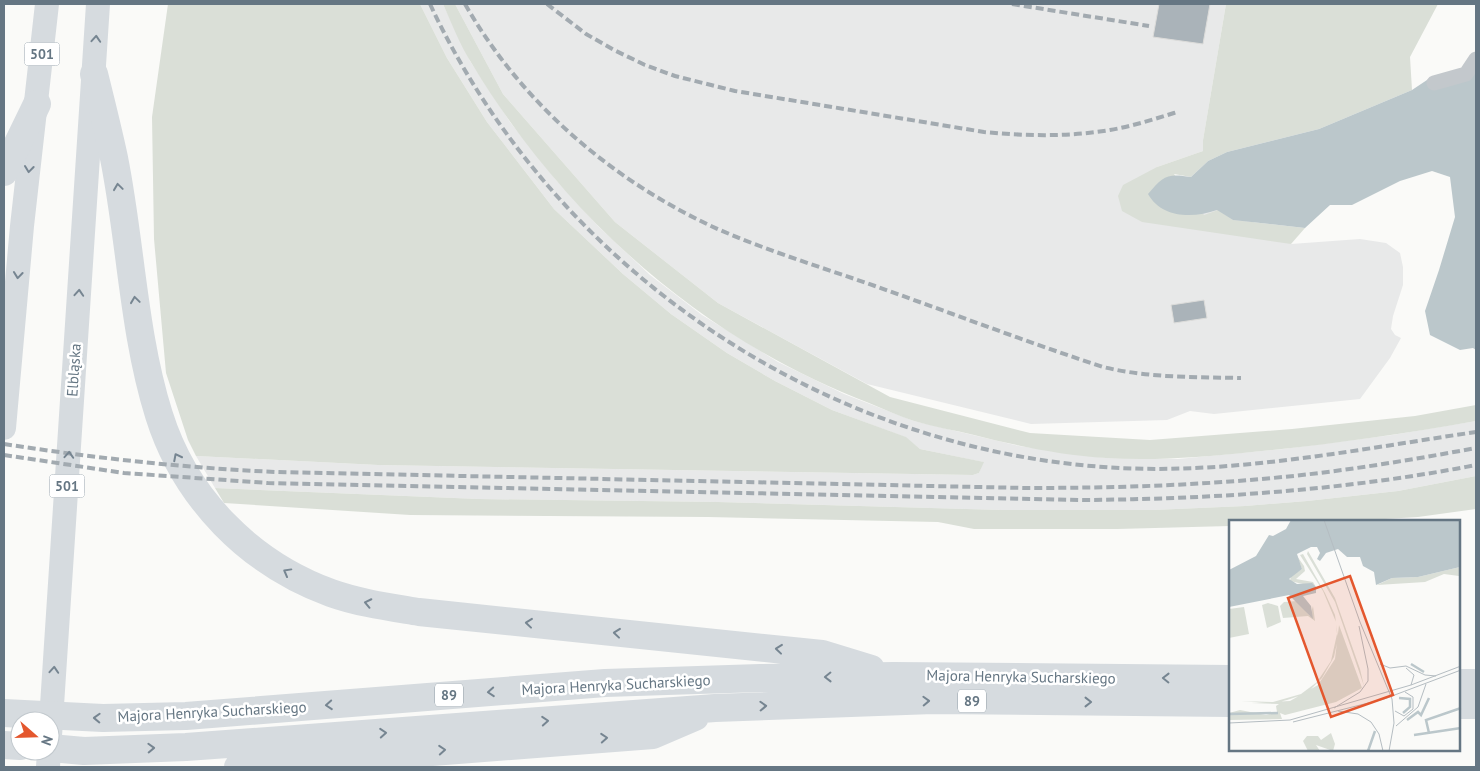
<svg xmlns="http://www.w3.org/2000/svg" width="1480" height="771" viewBox="0 0 1480 771" font-family="'PT Sans',sans-serif">
  <style>
    .built { fill: #e8e9e9 }
    .green { fill: #dadfd7 }
    .water { fill: #bbc7cb }
    .building { fill: #aab3b9; stroke: #dcdcda }
    .lines { fill: none; stroke-linecap: round; stroke-linejoin: round }
    .street { stroke: #c3c8cc; stroke-width: 15 }
    .primary { stroke: #d6dbdf; stroke-width: 24 }
    .highway { stroke: #d6dbdf; stroke-width: 28 }
    .rail { stroke: #a2aab0; stroke-width: 4; stroke-dasharray: 8 4; stroke-linecap: butt }
    .oneway { stroke: #768591 }
    .labels { text-anchor: middle; stroke-width: 5; stroke-linejoin: round; paint-order: stroke }
    .shield { fill: #fff; stroke: #939fa8; stroke-width: 1 }
    .shield-label { font-size: 14px; font-weight: bold; fill: #657683 }
    .street-label { font-size: 15px; fill: #657683; stroke: #fff }
    .inset-river { fill: none; stroke: #bbc7cb; stroke-width: 2.5 }
    .inset-road { fill: none; stroke: #b5bdc2; stroke-width: 1 }
    .view { fill: #e4572e; fill-opacity: 0.15; stroke: #e4572e; stroke-width: 2.5 }
    .inset-edge { fill: none; stroke: #657683; stroke-width: 2.5 }
  </style>
  <rect width="100%" height="100%" fill="#fafaf8"/>
  <path class="built" d="M420,4H443L470,61L510,122L556,180L598,226L650,275L702,315L778,362L844,394L914,421L1019,446L1105,458L1178,459L1283,449L1392,435L1476,421V476L1398,491L1307,501L1245,506L1153,510H1002L718,502L479,499L215,488L196,456L378,465L973,475L979,473L983,462L920,449L905,437L832,410L775,381L727,353L671,314L623,274L554,209L487,122L447,58Z
    M455,4H1226L1203,140V151L1157,167L1291,244L1360,239L1386,243L1400,253L1403,267V285L1393,316L1391,329L1395,335L1401,338L1390,358L1360,399L1214,414L1190,411L1167,420L1031,424L867,384L718,303L615,222L503,94Z"/>
  <path class="green" d="M168,4H420L447,58L487,122L554,209L623,274L671,314L727,353L775,381L832,410L906,437L920,449L984,462L979,473L973,475L378,465L196,456L188,440L166,373L154,239L152,117Z
    M443,4H455L503,94L615,222L718,303L890,397L1030,433L1150,440L1292,429L1415,416L1476,405V421C1402,434 1327,445 1252,452C1203,457 1155,461 1106,458C1061,455 1017,446 974,435C954,430 934,427 914,421C899,416 884,409 869,403C701,339 565,217 472,64C460,45 452,24 443,4Z
    M1226,4H1438L1410,57L1412,90L1319,129L1227,152L1208,161L1191,177L1174,174L1204,215L1218,210L1233,220L1305,228L1291,244L1142,222L1122,211L1118,196L1123,185L1157,167L1203,151V140Z
    M1476,476V509L1418,517L1352,521H1230V526L1117,529H974L938,522L708,517L410,515L224,503L215,488L479,499L718,502L1002,510H1153L1245,506L1307,501L1398,491Z"/>
  <path class="water" d="M1476,65V350L1473,348L1460,350L1430,335L1425,311L1439,270L1455,217L1450,177L1432,171L1400,181L1352,205H1330L1305,228L1233,220L1217,210C1194,218 1162,219 1148,194C1163,176 1167,173 1191,177L1208,161L1227,152L1319,129L1412,90L1430,78Z"/>
  <path class="building" d="M1159,4H1210L1203,44L1153,37Z
    M1204,300L1207,318L1174,323L1171,305Z"/>
  <g class="lines">
    <path class="street" d="M1434,83L1466,74L1476,59"/>
    <path class="primary" d="M4,428L22,226L47,4
      M50,736L98,4
      M48,767L49,751"/>
    <path class="highway" d="M94,74C101,102 108,130 114,158C131,243 133,332 159,415C185,498 249,563 331,593C359,603 389,607 419,612L822,654L871,669
      M4,172L37,104
      M1459,683H1476
      M1459,705H1476
      M4,713L103,718L186,716L605,683L760,678L894,676L1230,679
      M4,745L20,746
      M50,748L84,751L186,747L715,708L933,700L1230,703
      M238,767L653,735L695,717"/>
    <path class="rail" d="M430,4C554,270 825,453 1120,468C1238,474 1359,449 1476,432
      M465,4C521,102 609,178 711,226C764,250 821,267 875,286C951,313 1027,342 1103,367C1149,378 1194,377 1241,378
      M547,4L586,34L614,50L645,65L675,76L735,91L984,132C1026,136 1068,137 1110,130C1133,126 1155,119 1177,112
      M1012,4L1149,26
      M4,444C94,458 185,468 277,472L1025,488C1104,488 1183,486 1261,479C1334,473 1405,461 1476,448
      M4,455L124,473L268,483L1083,500C1215,499 1347,490 1476,465"/>
  </g>
  <defs><path id="oneway-chevron" d="M-2-3.5L2.5 0L-2 3.5" fill="none" stroke-width="1.6" stroke-linecap="round" stroke-linejoin="round" transform="scale(1.25)"/></defs>
  <g class="oneway">
    <use href="#oneway-chevron" transform="translate(96 39) rotate(-86)"/>
    <use href="#oneway-chevron" transform="translate(29 169) rotate(97)"/>
    <use href="#oneway-chevron" transform="translate(118 187) rotate(-98)"/>
    <use href="#oneway-chevron" transform="translate(18 275) rotate(96)"/>
    <use href="#oneway-chevron" transform="translate(79 293) rotate(-86)"/>
    <use href="#oneway-chevron" transform="translate(135 300) rotate(-98)"/>
    <use href="#oneway-chevron" transform="translate(69 455) rotate(-86)"/>
    <use href="#oneway-chevron" transform="translate(177 457) rotate(-117)"/>
    <use href="#oneway-chevron" transform="translate(287 572) rotate(-151)"/>
    <use href="#oneway-chevron" transform="translate(368 603) rotate(-168)"/>
    <use href="#oneway-chevron" transform="translate(529 623) rotate(-174)"/>
    <use href="#oneway-chevron" transform="translate(617 633) rotate(-174)"/>
    <use href="#oneway-chevron" transform="translate(779 649) rotate(-174)"/>
    <use href="#oneway-chevron" transform="translate(54 670) rotate(-86)"/>
    <use href="#oneway-chevron" transform="translate(828 677) rotate(179)"/>
    <use href="#oneway-chevron" transform="translate(1166 678) rotate(-179)"/>
    <use href="#oneway-chevron" transform="translate(491 692) rotate(176)"/>
    <use href="#oneway-chevron" transform="translate(926 701) rotate(-2)"/>
    <use href="#oneway-chevron" transform="translate(1088 702)"/>
    <use href="#oneway-chevron" transform="translate(329 705) rotate(176)"/>
    <use href="#oneway-chevron" transform="translate(763 706) rotate(-2)"/>
    <use href="#oneway-chevron" transform="translate(97 718) rotate(-178)"/>
    <use href="#oneway-chevron" transform="translate(545 721) rotate(-4)"/>
    <use href="#oneway-chevron" transform="translate(383 733) rotate(-4)"/>
    <use href="#oneway-chevron" transform="translate(604 738) rotate(-4)"/>
    <use href="#oneway-chevron" transform="translate(151 748) rotate(-2)"/>
    <use href="#oneway-chevron" transform="translate(442 750) rotate(-4)"/>
  </g>
  <g class="labels">
    <g class="shield">
      <rect x="24.5" y="42.5" width="35" height="23" rx="4"/>
      <rect x="49.5" y="474.5" width="35" height="23" rx="4"/>
      <rect x="435" y="683.5" width="28" height="23" rx="4"/>
      <rect x="958" y="689.5" width="28" height="23" rx="4"/>
    </g>
    <g class="shield-label">
      <text x="42" y="59">501</text>
      <text x="67" y="491">501</text>
      <text x="449" y="700">89</text>
      <text x="972" y="706">89</text>
    </g>
    <g class="street-label">
      <text transform="translate(74 370) rotate(-86)" y="5">Elbląska</text>
      <text transform="translate(1021 677) rotate(1)" y="5">Majora Henryka Sucharskiego</text>
      <text transform="translate(616 685) rotate(-3)" y="5">Majora Henryka Sucharskiego</text>
      <text transform="translate(212 712) rotate(-3)" y="5">Majora Henryka Sucharskiego</text>
    </g>
  </g>
  <g transform="translate(1229 520)">
    <rect width="231" height="231" fill="#fafaf8"/>
    <path d="M79,31L106,78L131,149L135,166L106,82L78,34ZM74,34L96,73L106,95L109,118L105,137L93,158L82,169L70,176L58,180L46,183L27,182L12,181L44,182L72,174L88,162L102,141L108,114L107,102L94,71L71,35ZM68,36L75,46L76,51L67,59L84,62L87,67L61,61L62,56L73,49ZM231,47L230,56L215,54L196,62L148,65L163,58L189,57ZM68,81L81,96L84,86L86,101L79,96L54,98L51,86L55,82ZM39,83L49,86L52,102L38,108L33,85ZM15,87L20,114L0,118V89ZM110,105L133,168L107,182L56,195L51,193L53,199L0,200V193L11,190L37,195L48,192L47,186L50,184L22,183L61,181L89,165L106,139ZM102,213L106,224L104,231L87,225L91,231H79L74,221L78,216H89L92,220Z" fill="#dadfd7"/>
    <path d="M62,0H231V47L189,57L163,58L147,65L145,52L134,46L131,37H118L109,29L97,33L91,41L88,39L91,33L88,27H82L68,34L73,49L60,59L68,64L83,63L87,67V73L74,76L82,86L84,99L60,75L0,87V50L27,36L40,15L44,16L57,9Z" fill="#bbc7cb"/>
    <path class="inset-river" d="M182,144L195,152M170,178L181,179V187L174,193M0,194L49,193M178,200L189,192L192,195L200,178M200,213L197,200L232,188M185,215L232,208M139,231L146,211"/>
    <path class="inset-road" d="M95,0L131,102L163,179L165,203L160,231M151,144L161,148L177,146L196,155L207,156M177,148L185,155L182,165M105,188L131,172L139,161V149L130,106M109,191L129,194L142,202L150,214L154,231M166,191L175,196L184,189V177L176,172M64,202L155,179L232,150M0,203L61,200L182,165L232,146M167,206L189,187L197,164"/>
    <path class="view" d="M121,56L164,175L102,197L59,78Z"/>
    <rect width="231" height="231" class="inset-edge"/>
  </g>
  <rect width="1480" height="771" fill="none" stroke="#657683" stroke-width="10"/>
  <g transform="translate(35 736) rotate(110)"><circle r="24" fill="#ffffff" stroke="#c1c8cd"/>
  <path d="M0-4L9 19L0 12L-9 19Z" fill="#e4572e"/>
  <text y="-8" font-size="14" font-weight="bold" text-anchor="middle" fill="#657683">N</text>
  </g>
</svg>
